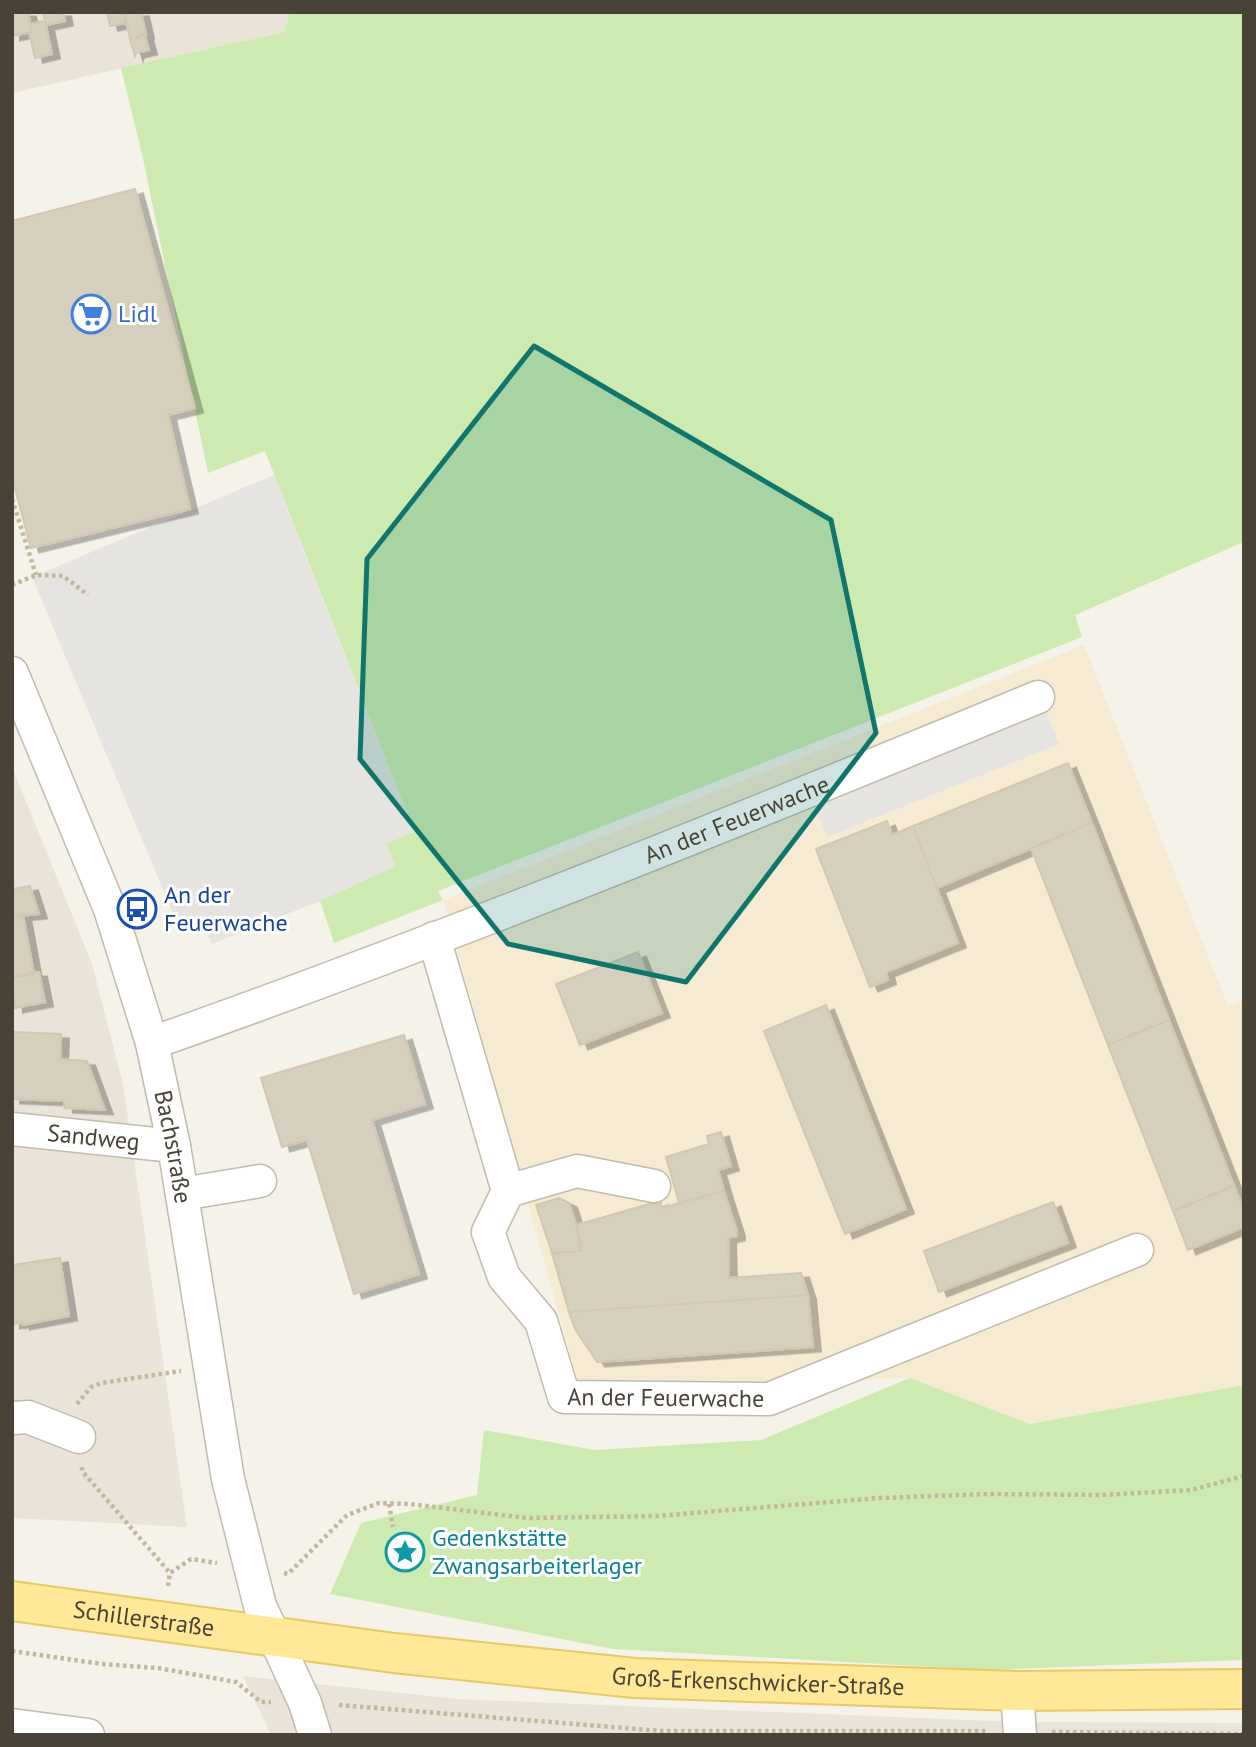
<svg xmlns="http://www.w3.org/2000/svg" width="1256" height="1747" viewBox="0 0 1256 1747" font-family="'PT Sans',sans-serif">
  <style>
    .residential { fill: #e9e4d7 }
    .commercial { fill: #f7ead3 }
    .green { fill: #cdebb0 }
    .parking { fill: #e6e4e0 }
    .building { fill: #d7cfbe; stroke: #d2c7b0; stroke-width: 2; filter: url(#shadow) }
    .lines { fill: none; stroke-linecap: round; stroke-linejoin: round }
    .minor-casing { stroke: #c1bbab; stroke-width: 35 }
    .major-casing { stroke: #e9c863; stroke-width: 42 }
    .path { stroke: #c3b89b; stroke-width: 4.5; stroke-dasharray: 3.5 3.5; stroke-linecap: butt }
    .minor { stroke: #fff; stroke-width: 32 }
    .major { stroke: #ffe898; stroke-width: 38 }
    .marked { fill: #0f766e; fill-opacity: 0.2; stroke: #0f766e; stroke-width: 5; stroke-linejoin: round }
    .labels { text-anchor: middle; stroke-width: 6; stroke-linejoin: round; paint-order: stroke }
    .shop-label { font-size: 24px; fill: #366cbe; stroke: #fff; text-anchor: start }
    .street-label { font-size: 24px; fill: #494337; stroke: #fff }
    .transit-label { font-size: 24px; fill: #164399; stroke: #fff; text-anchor: start }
    .culture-label { font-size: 24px; fill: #0d838f; stroke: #fff; text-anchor: start }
  </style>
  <defs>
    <filter id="shadow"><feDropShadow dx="8" dy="4.5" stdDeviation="0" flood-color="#0004"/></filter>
  </defs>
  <rect width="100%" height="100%" fill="#f5f2e9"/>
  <path class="residential" d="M12,12H290L284,32L12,93Z
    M12,767L92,964L123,1084L187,1527L12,1518Z
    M243,1676L457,1699L1015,1722L1244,1723V1735H271Z"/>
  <path class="commercial" d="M1084,645L1228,1006L1244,1000V1385L1030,1424L910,1378L579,1386L443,900Z"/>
  <path class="green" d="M290,12H1244V542L1075,615L1082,637L438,891L443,900L334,943L320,901L395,866L386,844L414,831L265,451L208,473L142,154L121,68L284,32Z
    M910,1378L1030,1424L1244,1385V1660L987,1670L613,1649L330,1594L361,1523L477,1495L484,1430L594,1450L761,1440Z"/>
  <path class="parking" d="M274,475L414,832L386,844L395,866L320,901L212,944L202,924L180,930L32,577Z
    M1044,707L1059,744L827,837L813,801Z"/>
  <path class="building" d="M12,12H28L32,32L12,36Z
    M43,12H63L65,21L46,25Z
    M107,12H124L126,23L110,26Z
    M124,12H141L146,34L130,39Z
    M45,21L52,54L35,58L29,33L32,32L30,24Z
    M145,35L149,50L136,53L135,56L130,39Z
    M135,189L195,408L168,415L190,509L31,548L12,478V221Z
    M1068,763L1092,823L937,888L913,826Z
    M887,821L892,835L913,826L958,943L886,972L888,980L870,987L816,849Z
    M1092,823L1169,1020L1108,1045L1031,848Z
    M30,886L39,914L12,917V889Z
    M23,915L34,974L12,978V917Z
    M638,952L662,1013L580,1045L556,984Z
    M34,972H39L45,1002L15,1008L12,978Z
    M826,1005L906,1209L845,1234L764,1031Z
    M1169,1020L1234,1186L1173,1211L1108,1045Z
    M12,1032L61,1034L60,1059L87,1061L105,1110L65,1108L64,1101L12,1099Z
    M404,1035L425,1104L372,1120L419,1274L354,1294L307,1140L282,1147L261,1078Z
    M721,1132L731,1166L718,1170L724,1191L679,1203L666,1157L709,1144L707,1136Z
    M1234,1186L1244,1210V1227L1188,1250L1173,1211Z
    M724,1191L737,1232V1236L728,1238L729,1278L801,1273L808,1295L569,1312L552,1253L581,1251L576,1225L660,1201L662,1208Z
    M559,1198L569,1203L580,1237L581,1251L552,1253L536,1205Z
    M1053,1202L1068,1243L939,1292L924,1251Z
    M60,1258L69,1316L22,1325V1323L12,1324V1265Z
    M808,1295L813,1347L597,1362L575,1329L569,1312Z"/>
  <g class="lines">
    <defs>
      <g id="minor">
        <path id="s1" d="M12,673L110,909L152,1043L174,1146L228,1479L260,1606L305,1703L315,1735"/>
        <path d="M434,938L508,1191L577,1171L654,1186"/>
        <path id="s2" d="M152,1043C451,937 745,818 1038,697"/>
        <path id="s3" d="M12,1129L174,1146"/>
        <path id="s4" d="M508,1191L488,1232L504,1277L541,1321L564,1397L769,1399L1137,1250"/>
        <path d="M182,1194L260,1181"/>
        <path d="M12,1418L28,1417L79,1437"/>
        <path d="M1017,1691L1020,1735"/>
        <path d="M12,1725L88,1735"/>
      </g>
      <g id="major">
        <path id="s5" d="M12,1601L394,1653L635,1678L1017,1691L1244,1689"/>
      </g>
    </defs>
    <use href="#minor" class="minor-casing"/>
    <use href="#major" class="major-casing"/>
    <path class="path" d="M12,499L36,575
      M12,585L36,575L63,576L88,595
      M77,1404L91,1387L101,1383L181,1371
      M82,1467V1471L170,1573
      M389,1504L393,1527
      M284,1573L288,1574L347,1515L379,1503L410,1504L527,1518L657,1516L879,1498L990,1494L1101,1495L1191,1490L1244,1476
      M168,1586L170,1573L191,1559L217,1563
      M12,1651L102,1664L158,1668L236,1682L261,1702H271
      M339,1705L662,1731H987
      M1052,1732L1244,1734"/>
    <use href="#minor" class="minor"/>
    <use href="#major" class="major"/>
  </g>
  <path class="marked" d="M534,346L831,520L876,733L686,982L508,944L360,759L367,559Z"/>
  <defs>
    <symbol id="supermarket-ring" viewBox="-11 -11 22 22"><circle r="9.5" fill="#fff" stroke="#3f7fe0" stroke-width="1.5"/><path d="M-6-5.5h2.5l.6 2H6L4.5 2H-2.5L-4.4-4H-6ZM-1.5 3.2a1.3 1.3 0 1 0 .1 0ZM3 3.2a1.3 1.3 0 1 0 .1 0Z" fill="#3f7fe0"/></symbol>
    <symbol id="bus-ring" viewBox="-11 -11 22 22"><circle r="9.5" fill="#fff" stroke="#1a4fb4" stroke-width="1.5"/><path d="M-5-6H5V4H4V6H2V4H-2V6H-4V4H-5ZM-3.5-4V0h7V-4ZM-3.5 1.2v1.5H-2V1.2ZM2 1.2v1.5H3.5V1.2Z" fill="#1a4fb4"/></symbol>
    <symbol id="sight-ring" viewBox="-11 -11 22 22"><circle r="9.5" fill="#fff" stroke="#0f9aa8" stroke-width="1.5"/><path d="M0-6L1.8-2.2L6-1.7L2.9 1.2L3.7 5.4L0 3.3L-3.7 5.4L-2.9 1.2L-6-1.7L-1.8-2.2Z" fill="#0f9aa8"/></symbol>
  </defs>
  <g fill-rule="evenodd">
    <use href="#supermarket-ring" x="69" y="292" width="44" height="44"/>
    <use href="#bus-ring" x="115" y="887" width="44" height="44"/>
    <use href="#sight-ring" x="383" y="1530" width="44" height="44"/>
  </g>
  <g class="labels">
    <g class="shop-label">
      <text x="118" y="322">Lidl</text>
    </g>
    <g class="street-label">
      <text dy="8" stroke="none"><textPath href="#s2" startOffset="626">An der Feuerwache</textPath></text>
      <text dy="8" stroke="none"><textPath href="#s3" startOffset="82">Sandweg</textPath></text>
      <text dy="8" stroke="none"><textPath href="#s1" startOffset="502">Bachstraße</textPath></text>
      <text dy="8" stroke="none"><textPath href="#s4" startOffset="332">An der Feuerwache</textPath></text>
      <text dy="8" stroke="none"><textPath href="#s5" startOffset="133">Schillerstraße</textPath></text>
      <text dy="8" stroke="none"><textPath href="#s5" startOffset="751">Groß-Erkenschwicker-Straße</textPath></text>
    </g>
    <g class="transit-label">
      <text x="164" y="903">An der<tspan x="164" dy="28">Feuerwache</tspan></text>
    </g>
    <g class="culture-label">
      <text x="432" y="1546">Gedenkstätte<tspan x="432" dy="28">Zwangsarbeiterlager</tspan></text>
    </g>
  </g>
  <rect width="1256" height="1747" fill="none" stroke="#494337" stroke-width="28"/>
</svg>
